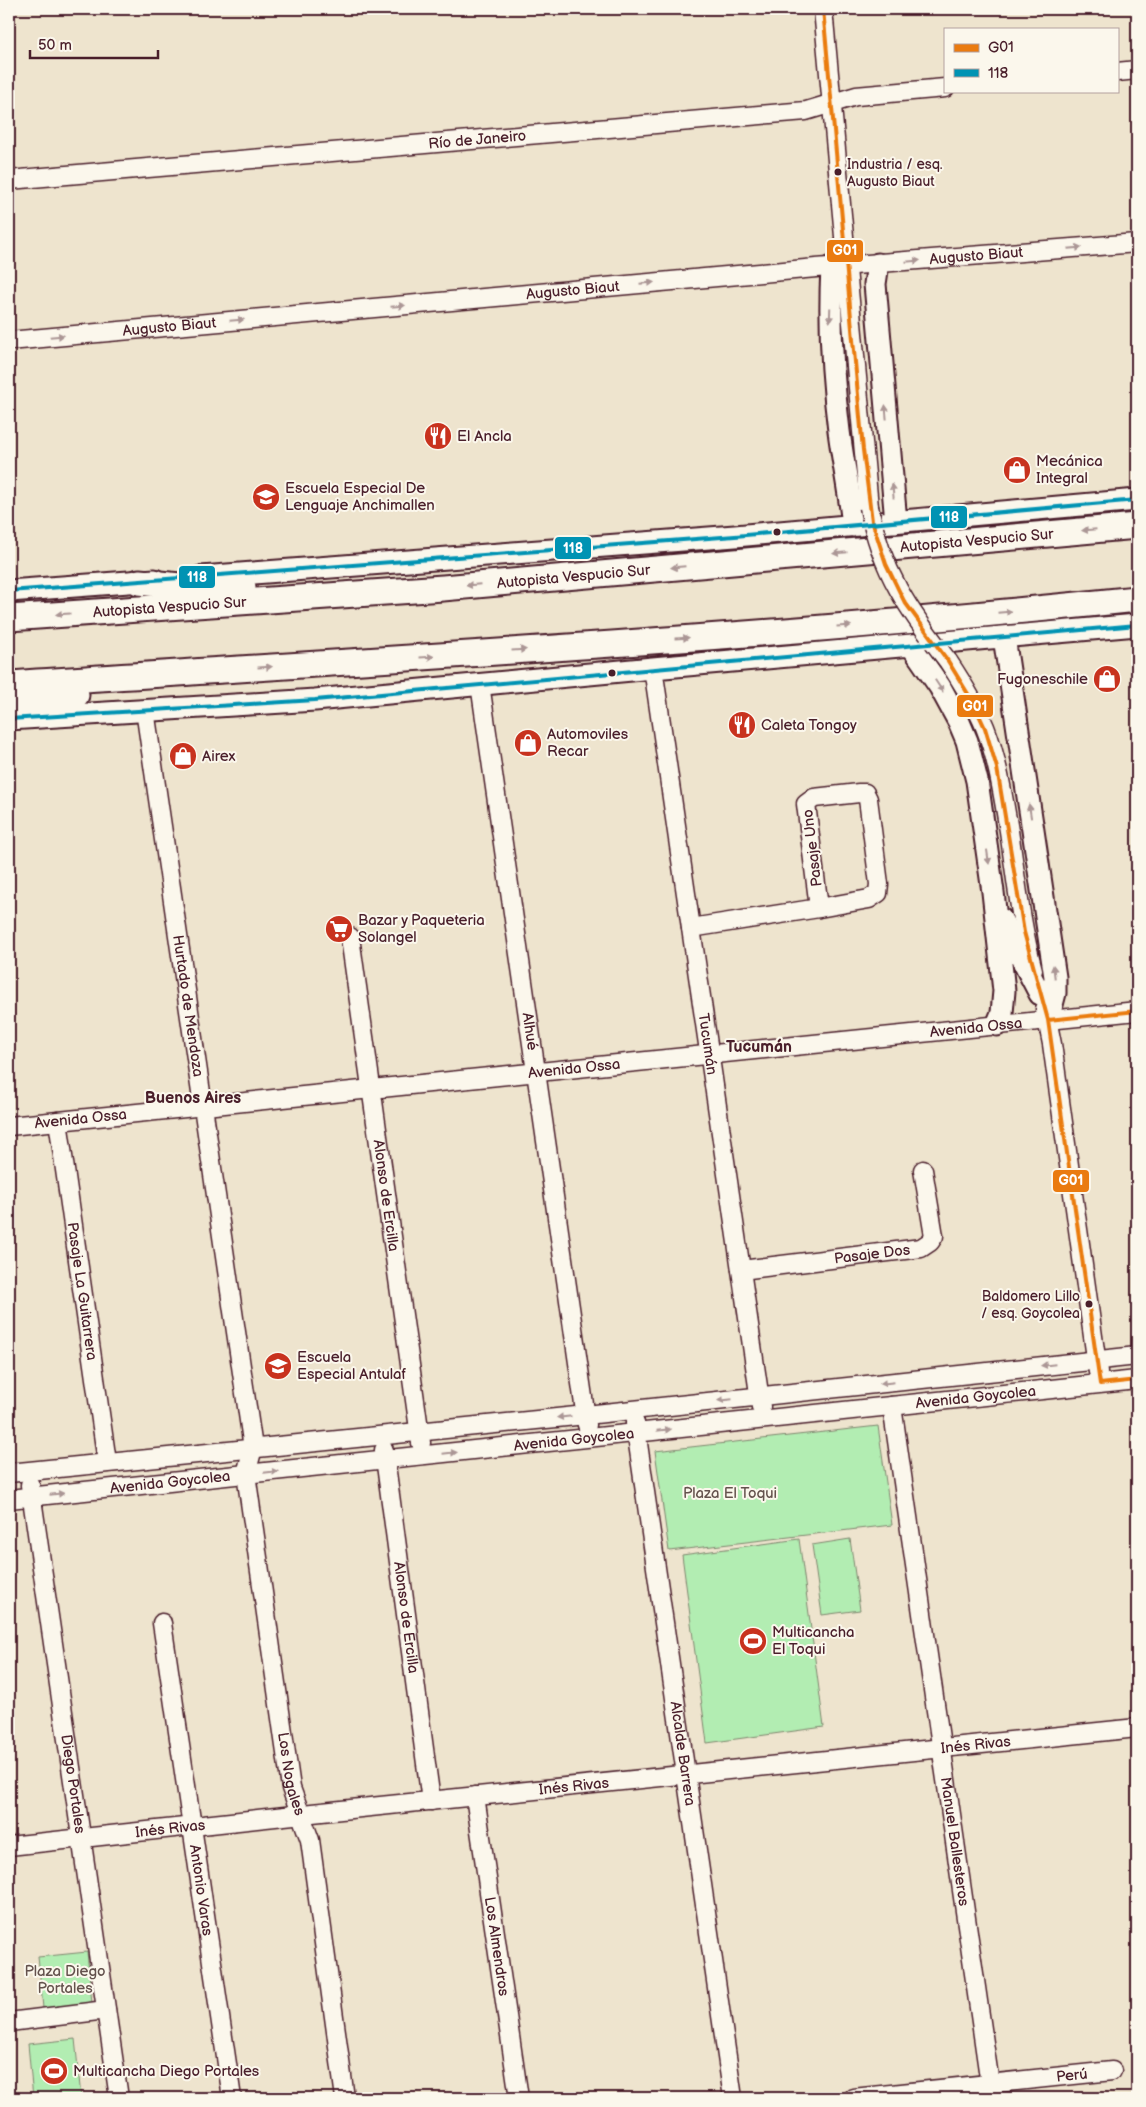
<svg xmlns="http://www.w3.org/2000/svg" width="1146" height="2107" viewBox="0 0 1146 2107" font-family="'Balsamiq Sans',sans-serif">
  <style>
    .green { fill: #b2edb2; stroke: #7e866e }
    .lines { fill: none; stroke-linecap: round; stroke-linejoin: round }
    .minor-casing { stroke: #4a1f2b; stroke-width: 21 }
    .major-casing { stroke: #4a1f2b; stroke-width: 25 }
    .highway-casing { stroke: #4a1f2b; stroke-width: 29 }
    .minor { stroke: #fbf7ec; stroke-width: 18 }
    .major { stroke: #fbf7ec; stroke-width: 21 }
    .highway { stroke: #fbf7ec; stroke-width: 25 }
    .minor-bridge-casing { stroke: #4a1f2b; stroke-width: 21; stroke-linecap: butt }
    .minor-bridge { stroke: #fbf7ec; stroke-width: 18 }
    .bus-1-casing { stroke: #fbf7ec; stroke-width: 8 }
    .bus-2-casing { stroke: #fbf7ec; stroke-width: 8 }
    .bus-1 { stroke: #ea7b10; stroke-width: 4 }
    .bus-2 { stroke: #0093b3; stroke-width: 4 }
    .oneway { fill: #ab9695 }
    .bus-dot { fill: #4a1f2b; stroke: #fbf7ec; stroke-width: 2 }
    .labels { text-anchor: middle; stroke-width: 4; stroke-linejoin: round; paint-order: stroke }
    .bus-label { font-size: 14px; fill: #4a1f2b; stroke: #fbf7ec; text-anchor: start }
    .street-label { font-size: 15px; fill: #4a1f2b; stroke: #fbf7ec }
    .poi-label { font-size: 15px; fill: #4a1f2b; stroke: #fbf7ec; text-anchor: start }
    .park-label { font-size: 15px; fill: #64524d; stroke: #fbf7ec }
    .neighbourhood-label { font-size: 16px; font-weight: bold; fill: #4a1f2b; stroke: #fbf7ec }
    .line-badge { stroke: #fbf7ec; stroke-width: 2 }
    .badge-label { font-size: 14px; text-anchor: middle; font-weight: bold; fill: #fff }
  </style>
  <rect width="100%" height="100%" fill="#eee4ce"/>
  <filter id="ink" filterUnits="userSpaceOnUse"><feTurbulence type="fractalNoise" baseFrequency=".02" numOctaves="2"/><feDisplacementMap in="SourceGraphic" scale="10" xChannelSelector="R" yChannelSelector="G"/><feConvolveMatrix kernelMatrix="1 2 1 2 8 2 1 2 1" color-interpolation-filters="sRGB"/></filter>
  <g filter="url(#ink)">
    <path class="green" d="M878,1426L892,1525L669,1551L655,1451Z
      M799,1539L824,1727L707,1743L682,1555Z
      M850,1539L860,1610L822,1615L812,1545Z
      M87,1952L92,2003L43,2008L38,1957Z
      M75,2039L81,2097L33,2098L28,2044Z"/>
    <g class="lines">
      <defs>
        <g id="minor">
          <path d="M823,9L869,507"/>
          <path d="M1117,72L1137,70"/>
          <path id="s1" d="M9,180L806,111L856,96L945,88"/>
          <path id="s2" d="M9,341L816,268L1137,243"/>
          <path d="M948,661C962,682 975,703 985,727C998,760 1003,796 1009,831C1016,878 1021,925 1033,970"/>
          <path id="s3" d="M653,668L761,1407"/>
          <path id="s4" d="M480,684L587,1425"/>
          <path id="s5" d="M145,710L253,1448L246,1474L291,1788L310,1840L345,2098"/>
          <path d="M859,793H865L868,799L879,884L878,893L869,899L819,908L806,804L814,798Z"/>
          <path d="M691,928L819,908"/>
          <path id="s6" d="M350,937L421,1443"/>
          <path d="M1045,1009L1052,1044L1098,1372"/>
          <path id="s7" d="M58,1121L107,1462"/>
          <path id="s8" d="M9,1126L1137,1011"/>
          <path id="s9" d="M741,1270L921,1248L930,1242L934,1236L923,1170"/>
          <path id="s10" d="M892,1406L992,2098"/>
          <path id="s11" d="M635,1423L733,2098"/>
          <path id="s12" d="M384,1450L431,1801"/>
          <path d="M9,1473L586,1415L1137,1356"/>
          <path id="s13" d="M30,1485L119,2098"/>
          <path id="s14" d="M9,1499L1137,1380"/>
          <path id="s15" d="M162,1623L232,2098"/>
          <path id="s16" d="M475,1796L519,2098"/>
          <path id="s17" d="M9,1846L312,1813L1137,1728"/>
          <path d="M9,2022L106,2010"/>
          <path id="s18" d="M853,2098L1112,2071"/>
        </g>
        <path id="major" d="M878,264L875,284L896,522
          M832,267C829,322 832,376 839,431C843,463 850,494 853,526
          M201,577L735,536L1137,500
          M9,591L155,580
          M1004,637L1055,977V993L1048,1020
          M911,645L940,687L959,722L967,741L977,781L993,892L1004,991L1002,1013L997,1025
          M9,719L315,700L653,668L1137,625
          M1001,919L1040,994"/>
        <g id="highway">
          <path d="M139,582L180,586L243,587"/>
          <path id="s19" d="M9,618L443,588L1137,526"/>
          <path d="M9,684C385,659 762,638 1137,599"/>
          <path d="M9,703L76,695"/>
        </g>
      </defs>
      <use href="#minor" class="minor-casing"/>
      <use href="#major" class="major-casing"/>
      <use href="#highway" class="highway-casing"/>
      <use href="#minor" class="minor"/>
      <use href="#major" class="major"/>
      <use href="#highway" class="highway"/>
      <defs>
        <path id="minor-bridge" d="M869,507C881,571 909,611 948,661"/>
      </defs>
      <use href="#minor-bridge" class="minor-bridge-casing"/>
      <use href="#minor-bridge" class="minor-bridge"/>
      <defs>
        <path id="bus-1" d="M823,9L863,450L872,521L886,564L904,601L948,661L973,702L985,728L997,768L1024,932L1048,1020L1100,1384L1137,1380
          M1048,1020L1137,1011"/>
        <path id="bus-2" d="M9,591L735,536L1137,500
          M9,719L315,700L1137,625"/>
      </defs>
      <use href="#bus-1" class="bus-1-casing"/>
      <use href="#bus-2" class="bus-2-casing"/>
      <use href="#bus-1" class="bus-1"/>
      <use href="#bus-2" class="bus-2"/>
    </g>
    <defs><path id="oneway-solid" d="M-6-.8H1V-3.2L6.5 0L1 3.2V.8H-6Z" transform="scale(1.25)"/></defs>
    <g class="oneway">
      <use href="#oneway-solid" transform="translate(1075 248) rotate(-5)"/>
      <use href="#oneway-solid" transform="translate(913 261) rotate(-5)"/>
      <use href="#oneway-solid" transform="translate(647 283) rotate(-5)"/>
      <use href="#oneway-solid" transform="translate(398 306) rotate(-5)"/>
      <use href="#oneway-solid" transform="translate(830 315) rotate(92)"/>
      <use href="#oneway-solid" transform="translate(237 320) rotate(-5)"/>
      <use href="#oneway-solid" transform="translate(57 336) rotate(-5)"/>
      <use href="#oneway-solid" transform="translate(886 412) rotate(-95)"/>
      <use href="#oneway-solid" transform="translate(893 491) rotate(-95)"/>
      <use href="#oneway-solid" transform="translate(1089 530) rotate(175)"/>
      <use href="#oneway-solid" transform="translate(840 553) rotate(175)"/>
      <use href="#oneway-solid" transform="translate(678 567) rotate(175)"/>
      <use href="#oneway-solid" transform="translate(473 585) rotate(175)"/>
      <use href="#oneway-solid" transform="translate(1005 612) rotate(-5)"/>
      <use href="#oneway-solid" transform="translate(63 614) rotate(176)"/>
      <use href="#oneway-solid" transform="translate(844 626) rotate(-4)"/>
      <use href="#oneway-solid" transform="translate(682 638) rotate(-4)"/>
      <use href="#oneway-solid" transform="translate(519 650) rotate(-4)"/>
      <use href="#oneway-solid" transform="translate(427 657) rotate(-4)"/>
      <use href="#oneway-solid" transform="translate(265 667) rotate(-4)"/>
      <use href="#oneway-solid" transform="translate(939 686) rotate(57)"/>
      <use href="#oneway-solid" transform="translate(1030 811) rotate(-99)"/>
      <use href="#oneway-solid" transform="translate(988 857) rotate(82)"/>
      <use href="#oneway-solid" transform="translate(1054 972) rotate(-97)"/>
      <use href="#oneway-solid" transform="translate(1048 1365) rotate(174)"/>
      <use href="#oneway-solid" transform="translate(887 1383) rotate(174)"/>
      <use href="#oneway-solid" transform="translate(725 1400) rotate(174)"/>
      <use href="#oneway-solid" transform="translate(564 1417) rotate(174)"/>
      <use href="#oneway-solid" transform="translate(664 1430) rotate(-6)"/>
      <use href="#oneway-solid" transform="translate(450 1453) rotate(-6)"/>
      <use href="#oneway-solid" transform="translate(271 1472) rotate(-6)"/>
      <use href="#oneway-solid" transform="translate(57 1494) rotate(-6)"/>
    </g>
  </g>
  <defs>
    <symbol id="restaurant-disc" viewBox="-11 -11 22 22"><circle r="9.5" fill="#c8321e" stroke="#fbf7ec"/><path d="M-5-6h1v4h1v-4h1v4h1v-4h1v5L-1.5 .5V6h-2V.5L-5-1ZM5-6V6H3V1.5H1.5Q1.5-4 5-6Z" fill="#fff"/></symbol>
    <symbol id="shop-disc" viewBox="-11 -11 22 22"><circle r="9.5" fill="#c8321e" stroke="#fbf7ec"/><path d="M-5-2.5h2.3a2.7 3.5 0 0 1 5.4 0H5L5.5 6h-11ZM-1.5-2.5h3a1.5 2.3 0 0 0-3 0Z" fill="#fff"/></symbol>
    <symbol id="school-disc" viewBox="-11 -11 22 22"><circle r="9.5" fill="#c8321e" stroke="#fbf7ec"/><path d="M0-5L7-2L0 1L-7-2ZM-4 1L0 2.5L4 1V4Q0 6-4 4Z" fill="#fff"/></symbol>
    <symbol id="supermarket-disc" viewBox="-11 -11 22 22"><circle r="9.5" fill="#c8321e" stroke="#fbf7ec"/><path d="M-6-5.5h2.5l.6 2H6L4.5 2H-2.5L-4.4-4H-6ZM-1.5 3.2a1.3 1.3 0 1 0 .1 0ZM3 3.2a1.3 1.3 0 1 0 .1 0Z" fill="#fff"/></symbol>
    <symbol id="stadium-disc" viewBox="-11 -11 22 22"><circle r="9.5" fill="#c8321e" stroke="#fbf7ec"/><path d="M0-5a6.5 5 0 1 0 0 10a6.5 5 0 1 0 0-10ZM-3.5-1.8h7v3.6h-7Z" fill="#fff"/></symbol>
  </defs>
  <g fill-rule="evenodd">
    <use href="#restaurant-disc" x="422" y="420" width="32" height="32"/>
    <use href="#shop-disc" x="1001" y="454" width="32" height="32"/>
    <use href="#school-disc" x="250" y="481" width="32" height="32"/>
    <use href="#shop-disc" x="1091" y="663" width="32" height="32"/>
    <use href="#restaurant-disc" x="726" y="709" width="32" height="32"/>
    <use href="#shop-disc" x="512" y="727" width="32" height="32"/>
    <use href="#shop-disc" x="167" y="740" width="32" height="32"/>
    <use href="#supermarket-disc" x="323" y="913" width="32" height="32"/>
    <use href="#school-disc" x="262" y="1350" width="32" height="32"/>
    <use href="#stadium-disc" x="737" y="1625" width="32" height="32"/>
    <use href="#stadium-disc" x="38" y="2055" width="32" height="32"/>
  </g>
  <g class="bus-dot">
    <circle cx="838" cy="172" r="4.5"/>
    <circle cx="777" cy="532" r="4.5"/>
    <circle cx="612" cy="673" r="4.5"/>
    <circle cx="1089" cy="1304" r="4.5"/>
  </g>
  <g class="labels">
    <g class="bus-label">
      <text x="847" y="169">Industria / esq.<tspan x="847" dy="17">Augusto Biaut</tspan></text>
      <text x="1080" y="1301" text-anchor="end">Baldomero Lillo<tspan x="1080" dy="17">/ esq. Goycolea</tspan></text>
    </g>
    <g class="street-label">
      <text dy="5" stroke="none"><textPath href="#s1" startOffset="470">Río de Janeiro</textPath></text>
      <text dy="5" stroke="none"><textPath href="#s2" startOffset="971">Augusto Biaut</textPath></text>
      <text dy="5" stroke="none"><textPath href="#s2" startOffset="566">Augusto Biaut</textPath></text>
      <text dy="5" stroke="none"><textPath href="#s2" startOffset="161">Augusto Biaut</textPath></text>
      <text dy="5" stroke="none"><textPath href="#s19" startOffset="971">Autopista Vespucio Sur</textPath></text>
      <text dy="5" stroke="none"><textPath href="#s19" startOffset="566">Autopista Vespucio Sur</textPath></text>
      <text dy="5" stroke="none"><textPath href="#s19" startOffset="161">Autopista Vespucio Sur</textPath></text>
      <text transform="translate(812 848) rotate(-97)" y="5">Pasaje Uno</text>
      <text dy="5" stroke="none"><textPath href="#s5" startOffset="299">Hurtado de Mendoza</textPath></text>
      <text dy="5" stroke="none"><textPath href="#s8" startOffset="972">Avenida Ossa</textPath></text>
      <text dy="5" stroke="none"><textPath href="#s4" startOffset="351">Alhué</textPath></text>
      <text dy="5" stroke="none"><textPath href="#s3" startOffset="380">Tucumán</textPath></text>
      <text dy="5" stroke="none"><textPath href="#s8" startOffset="568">Avenida Ossa</textPath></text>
      <text dy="5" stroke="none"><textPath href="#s8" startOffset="72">Avenida Ossa</textPath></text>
      <text dy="5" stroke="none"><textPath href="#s6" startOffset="261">Alonso de Ercilla</textPath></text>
      <text dy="5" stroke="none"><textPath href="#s9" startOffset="132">Pasaje Dos</textPath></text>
      <text dy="5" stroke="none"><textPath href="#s7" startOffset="172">Pasaje La Guitarrera</textPath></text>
      <text dy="5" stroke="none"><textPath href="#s14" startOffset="972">Avenida Goycolea</textPath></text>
      <text dy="5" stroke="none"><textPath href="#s14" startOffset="568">Avenida Goycolea</textPath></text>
      <text dy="5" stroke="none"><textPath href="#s14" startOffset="162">Avenida Goycolea</textPath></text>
      <text dy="5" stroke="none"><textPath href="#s12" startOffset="169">Alonso de Ercilla</textPath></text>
      <text dy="5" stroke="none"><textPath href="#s17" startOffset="972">Inés Rivas</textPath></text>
      <text dy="5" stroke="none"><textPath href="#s11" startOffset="334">Alcalde Barrera</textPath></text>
      <text dy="5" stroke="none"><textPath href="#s5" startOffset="1076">Los Nogales</textPath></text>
      <text dy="5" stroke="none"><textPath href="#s13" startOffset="302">Diego Portales</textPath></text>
      <text dy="5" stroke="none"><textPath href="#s17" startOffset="568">Inés Rivas</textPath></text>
      <text dy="5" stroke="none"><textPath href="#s17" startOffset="162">Inés Rivas</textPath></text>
      <text dy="5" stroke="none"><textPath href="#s10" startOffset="440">Manuel Ballesteros</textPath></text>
      <text dy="5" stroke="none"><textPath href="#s15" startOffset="270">Antonio Varas</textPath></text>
      <text dy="5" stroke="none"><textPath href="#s16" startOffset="152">Los Almendros</textPath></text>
      <text dy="5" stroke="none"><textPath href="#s18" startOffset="220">Perú</textPath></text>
    </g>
    <g class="poi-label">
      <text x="457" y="441">El Ancla</text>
      <text x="1036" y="466">Mecánica<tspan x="1036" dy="17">Integral</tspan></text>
      <text x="285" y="493">Escuela Especial De<tspan x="285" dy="17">Lenguaje Anchimallen</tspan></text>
      <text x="1088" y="684" text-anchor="end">Fugoneschile</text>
      <text x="761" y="730">Caleta Tongoy</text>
      <text x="547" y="739">Automoviles<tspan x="547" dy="17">Recar</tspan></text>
      <text x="202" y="761">Airex</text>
      <text x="358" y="925">Bazar y Paqueteria<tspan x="358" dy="17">Solangel</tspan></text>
      <text x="297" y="1362">Escuela<tspan x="297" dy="17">Especial Antulaf</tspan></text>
      <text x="772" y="1637">Multicancha<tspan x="772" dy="17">El Toqui</tspan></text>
      <text x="73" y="2076">Multicancha Diego Portales</text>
    </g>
    <g class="park-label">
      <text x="730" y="1498">Plaza El Toqui</text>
      <text x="65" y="1976">Plaza Diego<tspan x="65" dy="17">Portales</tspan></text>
    </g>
    <g class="neighbourhood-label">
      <text x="759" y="1052">Tucumán</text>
      <text x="193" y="1103">Buenos Aires</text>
    </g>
  </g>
  <g class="line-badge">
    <rect x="826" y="239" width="38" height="24" rx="5" fill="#ea7b10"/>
    <rect x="930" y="505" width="38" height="24" rx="5" fill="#0093b3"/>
    <rect x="554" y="536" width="38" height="24" rx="5" fill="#0093b3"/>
    <rect x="178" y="565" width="38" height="24" rx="5" fill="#0093b3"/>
    <rect x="956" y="694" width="38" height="24" rx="5" fill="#ea7b10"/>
    <rect x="1052" y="1169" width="38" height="24" rx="5" fill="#ea7b10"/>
  </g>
  <g class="badge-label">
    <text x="845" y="255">G01</text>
    <text x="949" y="522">118</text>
    <text x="573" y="553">118</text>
    <text x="197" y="582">118</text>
    <text x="975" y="711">G01</text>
    <text x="1071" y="1185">G01</text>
  </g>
  <rect width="1146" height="2107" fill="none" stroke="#fbf7ec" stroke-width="30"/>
  <rect x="15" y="15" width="1116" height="2077" fill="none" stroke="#4a1f2b" stroke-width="2" filter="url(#ink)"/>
  <rect x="944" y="28" width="175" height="65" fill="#fbf7ec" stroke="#b4a19f"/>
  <rect x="954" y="44" width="25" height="8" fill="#ea7b10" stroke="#b4a19f"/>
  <text x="988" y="52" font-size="15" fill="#4a1f2b">G01</text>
  <rect x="954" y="69" width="25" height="8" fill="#0093b3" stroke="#b4a19f"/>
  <text x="988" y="78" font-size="15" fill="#4a1f2b">118</text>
  <path d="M30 50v8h128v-8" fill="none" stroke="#4a1f2b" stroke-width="2.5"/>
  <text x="38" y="50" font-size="15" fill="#4a1f2b" stroke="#fbf7ec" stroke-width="4" paint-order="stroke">50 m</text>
</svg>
